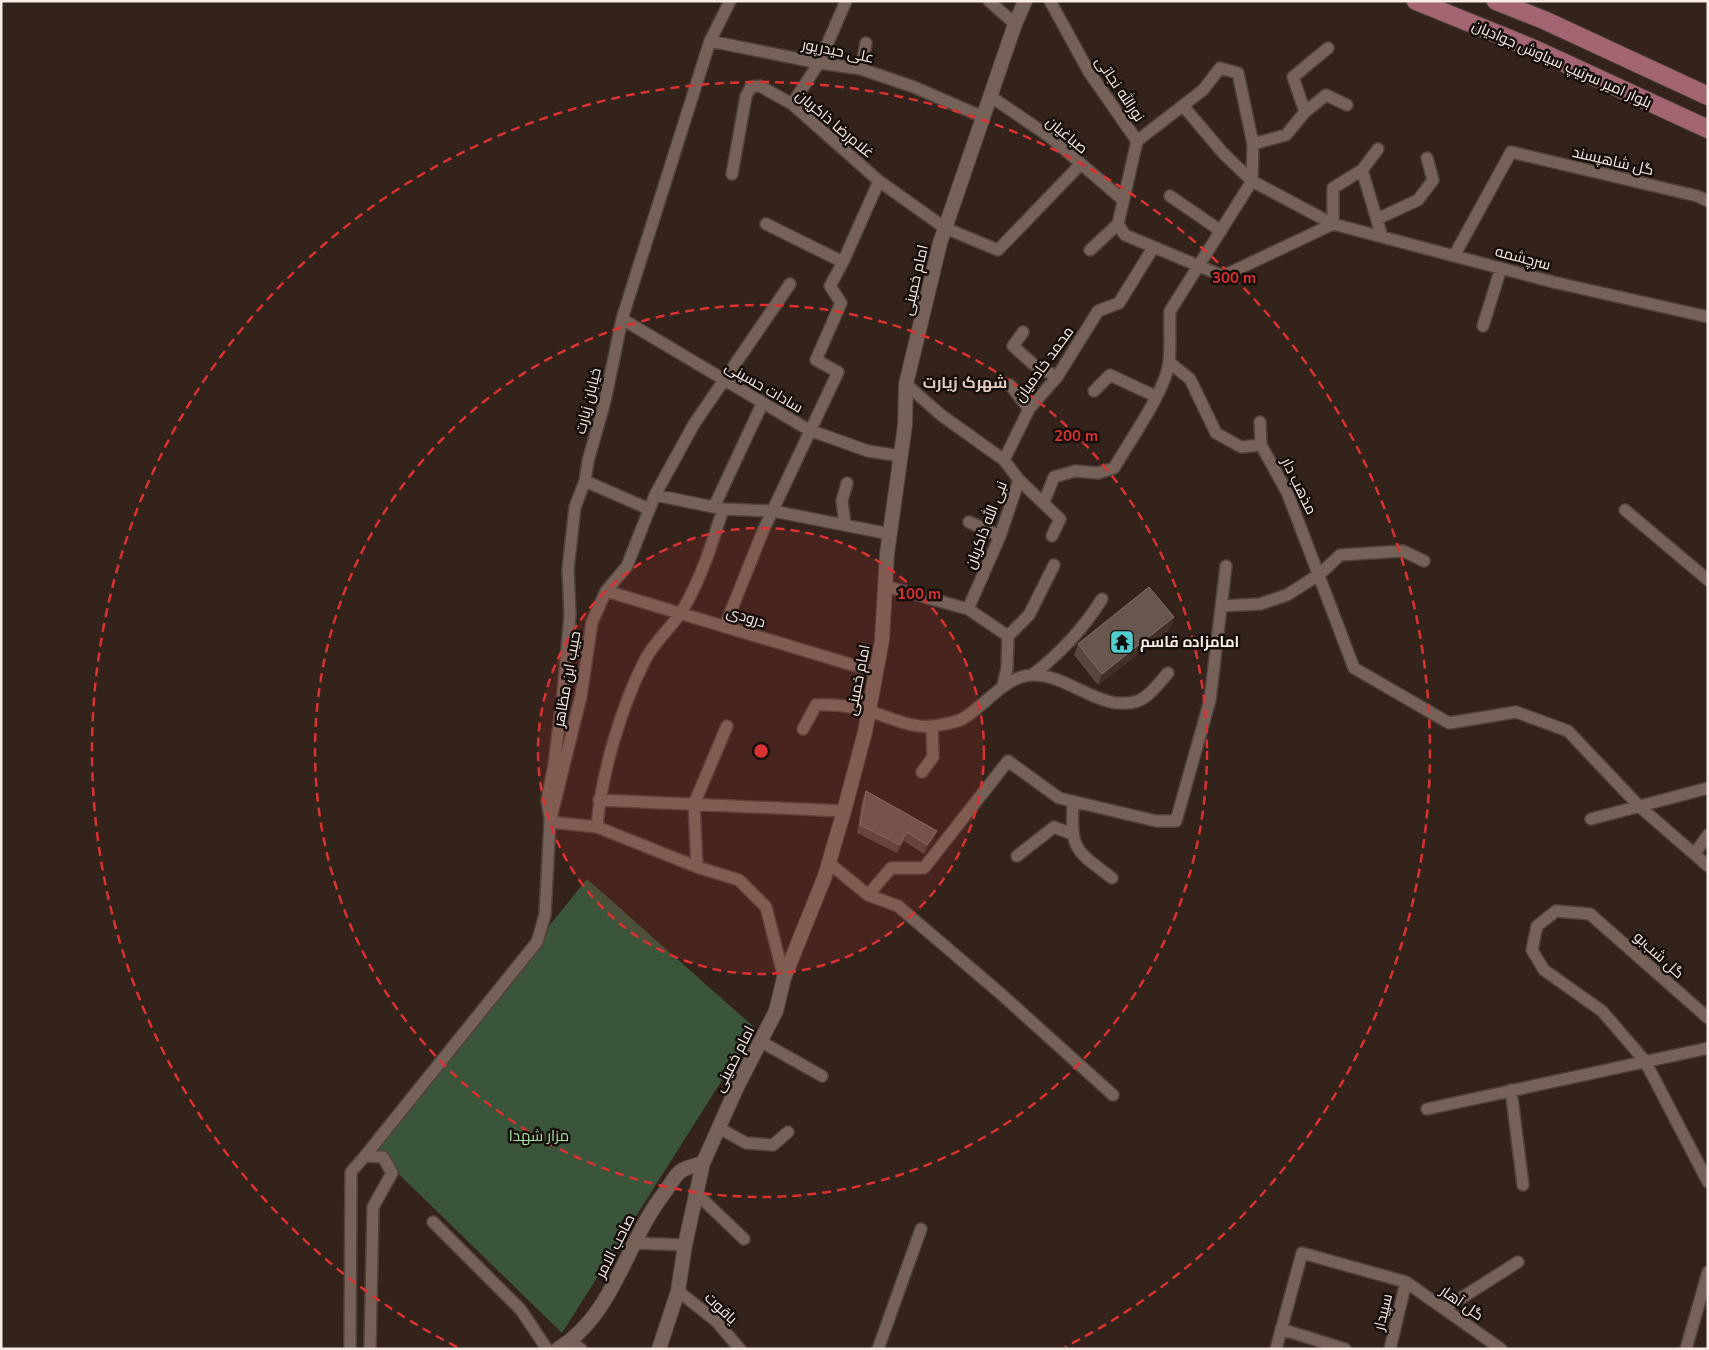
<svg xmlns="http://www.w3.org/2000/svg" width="1709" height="1350" viewBox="0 0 1709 1350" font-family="'Nunito Sans',Cairo,sans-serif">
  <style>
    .green { fill: #3b553a }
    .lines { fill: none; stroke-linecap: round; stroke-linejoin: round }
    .minor-casing { stroke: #50423b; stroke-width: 14 }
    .tertiary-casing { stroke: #50423b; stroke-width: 16 }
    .primary-casing { stroke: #50423b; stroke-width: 20 }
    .minor { stroke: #766258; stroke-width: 11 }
    .tertiary { stroke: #766258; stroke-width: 14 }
    .primary { stroke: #a26571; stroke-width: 18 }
    .wall { fill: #57463d }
    .shaded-wall { fill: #423028 }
    .building { fill: #68574f; stroke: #7f6f67 }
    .ring { fill: none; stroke: #d83232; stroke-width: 2.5; stroke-dasharray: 9 6 }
    .labels { text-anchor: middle; stroke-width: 5; stroke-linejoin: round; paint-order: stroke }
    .street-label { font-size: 15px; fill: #f8ece6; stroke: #160f0b }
    .poi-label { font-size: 15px; font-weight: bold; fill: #f8ece6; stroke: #160f0b; text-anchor: start }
    .park-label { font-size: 15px; fill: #a5e2a2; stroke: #160f0b }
    .neighbourhood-label { font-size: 16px; font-weight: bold; fill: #e2cbbf; stroke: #160f0b }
    .centre { fill: #d83232; stroke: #160f0b; stroke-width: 2.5 }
    .ring-label { font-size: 15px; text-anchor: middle; font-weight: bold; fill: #d83232; stroke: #160f0b; stroke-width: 5; stroke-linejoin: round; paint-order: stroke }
  </style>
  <rect width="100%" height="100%" fill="#34231b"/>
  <path class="green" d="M587,879L755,1028L562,1333L371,1147Z"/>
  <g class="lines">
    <defs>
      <path id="minor" d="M989,1L1015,24
        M1050,1L1089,72L1137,141L1118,224L1125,235L1223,276L1333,224
        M710,41L819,63L861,69L914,87L983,117
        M861,69L866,43
        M990,96L1050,137L1123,200
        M792,104L819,63L846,1
        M1184,107L1223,153L1252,181L1333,224L1553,282L1708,317
        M1305,112L1293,77L1328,48
        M1253,144L1286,135L1305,112L1326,95L1347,105
        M1362,170L1382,237
        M732,174L746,96L751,87L760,86L792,104L879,181L945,228L998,250L1080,165
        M1170,196L1221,231
        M1377,219L1418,200L1433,180L1427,158
        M766,224L843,262
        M1333,224V188L1362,170L1378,149
        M1090,250L1118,224
        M1454,256L1511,152L1697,196L1708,201
        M622,319L809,430L868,451L901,456
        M1483,326L1501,268
        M1023,332L1013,346L1033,364L1057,377
        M1169,362L1190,379L1216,433L1241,447L1261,445L1287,492L1354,668L1449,723L1516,712L1568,731L1639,806L1708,866
        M906,384L941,415L1004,460L1019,480L1060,519L1052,536
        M1010,385L1029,409
        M1094,391L1110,375L1155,396
        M1260,422L1261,445
        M1004,460L1029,409L1057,377L1098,311L1119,303L1153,248
        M585,481L649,509
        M655,495L723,509L773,511L890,534
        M1044,502L1054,477L1075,471L1098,473L1114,468C1129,442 1166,390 1169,362C1171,345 1169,328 1170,311L1252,181L1253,144L1238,73L1220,68L1203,90L1137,141
        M714,507L762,404
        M1625,510L1708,580
        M969,522L1000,536
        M845,525L842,501L847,483
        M885,586L968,609L1008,636L1007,668L1003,685
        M606,591L876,672
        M1221,606L1260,604L1287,595L1320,574L1340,555L1403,551L1424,561
        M968,609L1000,536L1019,480
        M725,626L763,531L838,372L816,360L841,303L830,286L843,262L879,181
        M1008,636L1029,615L1054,565
        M1032,675C1061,653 1083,629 1102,599
        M803,729L816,705C834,704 850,706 868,711C890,717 911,729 934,726C943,724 956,723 964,718C986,705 1006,675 1033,675C1070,675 1101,713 1138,701C1149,697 1160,682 1168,673
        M922,772L933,757L932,726
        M599,800L844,811
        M1073,801C1071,851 1074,849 1112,878
        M550,818L547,800L554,765L563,693L570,615L568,569L575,507L585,481L588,461L605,401L622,319L710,41L730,1
        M1591,819L1708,788
        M550,822L597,827L697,867L739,880L766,907L784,978
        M597,827C601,775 621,707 645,660C654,642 671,628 682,611C701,579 712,544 723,509
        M1695,853L1708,835
        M1017,856L1054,827L1072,834
        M829,863L868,895L898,906L1001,994L1113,1095
        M697,867L694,804L727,726
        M868,895L891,868H924L1008,761L1059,798L1156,821H1176L1210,700L1226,566
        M1708,1018L1590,914L1556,911L1537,926L1532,950L1544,970L1602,1011L1645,1061L1708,1182
        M760,1041L822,1076
        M1511,1090L1523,1185
        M1427,1109L1708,1048
        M719,1128L746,1143L773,1145L788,1132
        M365,1156L537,942L545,915L550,822L581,696L592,622L606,591L627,566L655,495L694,424L790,284
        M696,1193L744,1239
        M433,1222L521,1310L547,1349
        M634,1243L685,1245
        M678,1291L716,1321L740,1349
        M1444,1309L1518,1262
        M1281,1329L1345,1349
        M570,1341L581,1349
        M350,1349L351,1172L365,1156L383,1157L392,1173L373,1207L370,1349
        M878,1349L921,1229
        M1276,1349L1302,1253L1406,1282L1501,1349
        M1390,1349L1406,1282
        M1686,1349L1708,1272"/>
      <path id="tertiary" d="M558,1349C615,1314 626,1241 665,1192C670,1185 675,1175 681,1171C686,1167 697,1165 703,1163
        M659,1349L678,1291L685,1245L703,1163L737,1087L776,1011L784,978L825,876L844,811L865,732L882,640L887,554L905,425L906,384L940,243L1015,24L1025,1"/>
      <path id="primary" d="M1416,1L1532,48L1708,129
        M1496,1L1544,20L1708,96"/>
    </defs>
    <use href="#minor" class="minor-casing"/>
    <use href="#tertiary" class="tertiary-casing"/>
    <use href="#primary" class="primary-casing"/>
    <use href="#minor" class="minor"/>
    <use href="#tertiary" class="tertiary"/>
    <use href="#primary" class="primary"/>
  </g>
  <path class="wall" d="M1174,617L1170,629L1098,685L1074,655L1078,644Z
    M866,791L937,831L934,839L924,854L904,841L897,853L857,833L862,800Z"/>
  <path class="shaded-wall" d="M1174,617L1170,629L1098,685L1102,674Z
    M937,831L934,839L924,854L927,845Z
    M907,832L904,841L897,853L900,845Z"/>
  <path class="building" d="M1149,587L1174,617L1102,674L1078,644Z
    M866,791L937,831L927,845L907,832L900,845L860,825Z"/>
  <circle cx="761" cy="751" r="223" fill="#d83232" fill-opacity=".12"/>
  <g class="ring">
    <circle cx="761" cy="751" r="223"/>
    <circle cx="761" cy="751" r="446"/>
    <path d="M457 1347A669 669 0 1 1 1065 1347"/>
  </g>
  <defs>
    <symbol id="temple-square" viewBox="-11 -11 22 22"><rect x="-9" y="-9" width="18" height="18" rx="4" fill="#52cdce" stroke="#160f0b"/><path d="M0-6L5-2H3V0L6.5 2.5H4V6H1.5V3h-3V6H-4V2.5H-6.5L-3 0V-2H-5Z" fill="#111"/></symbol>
  </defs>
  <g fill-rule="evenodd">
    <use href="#temple-square" x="1108" y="628" width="28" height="28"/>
  </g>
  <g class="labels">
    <g class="street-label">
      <text transform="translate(838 51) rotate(11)" y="5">علی حیدرپور</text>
      <text transform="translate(1562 64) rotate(24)" y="5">بلوار امیر سرتیپ سیاوش جوادیان</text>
      <text transform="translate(1120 89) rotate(56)" y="5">نورالله نجاتی</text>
      <text transform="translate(835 124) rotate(40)" y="5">غلام‌رضا ذاکریان</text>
      <text transform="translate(1067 135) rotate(40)" y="5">صباغیان</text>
      <text transform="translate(1613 161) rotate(13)" y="5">گل شاهپسند</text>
      <text transform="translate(1523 258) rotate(15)" y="5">سرچشمه</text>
      <text transform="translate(915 280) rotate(-77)" y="5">امام خمینی</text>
      <text transform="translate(1044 364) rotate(-54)" y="5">محمد خادمیان</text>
      <text transform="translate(764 387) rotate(30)" y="5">سادات حسینی</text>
      <text transform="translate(588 401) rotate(-76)" y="5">خیابان زیارت</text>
      <text transform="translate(1299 486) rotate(64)" y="5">مذهب دار</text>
      <text transform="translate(986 525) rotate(-69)" y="5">نبی الله ذاکریان</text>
      <text transform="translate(746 617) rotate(17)" y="5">درودی</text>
      <text transform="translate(567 679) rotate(-80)" y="5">حبیب ابن مظاهر</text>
      <text transform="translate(858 680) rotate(-79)" y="5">امام خمینی</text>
      <text transform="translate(1659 955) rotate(42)" y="5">گل شب‌بو</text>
      <text transform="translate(734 1059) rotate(-63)" y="5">امام خمینی</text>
      <text transform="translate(615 1246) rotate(-63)" y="5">صاحب الامر</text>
      <text transform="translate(1462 1303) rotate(35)" y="5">گل آهار</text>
      <text transform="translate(721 1308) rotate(43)" y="5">یاقوت</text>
      <text transform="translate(1383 1312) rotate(-76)" y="5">سپیدار</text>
    </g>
    <g class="poi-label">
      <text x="1140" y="647">امامزاده قاسم</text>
    </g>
    <g class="park-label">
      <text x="539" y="1141">مزار شهدا</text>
    </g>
    <g class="neighbourhood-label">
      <text x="965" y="388">شهرک زیارت</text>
    </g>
  </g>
  <circle cx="761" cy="751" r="8" class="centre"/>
  <g class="ring-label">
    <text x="1234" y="283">300 m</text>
    <text x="1076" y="441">200 m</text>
    <text x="919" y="599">100 m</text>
  </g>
  <rect width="1709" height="1350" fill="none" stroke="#f8ece6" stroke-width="5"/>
</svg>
